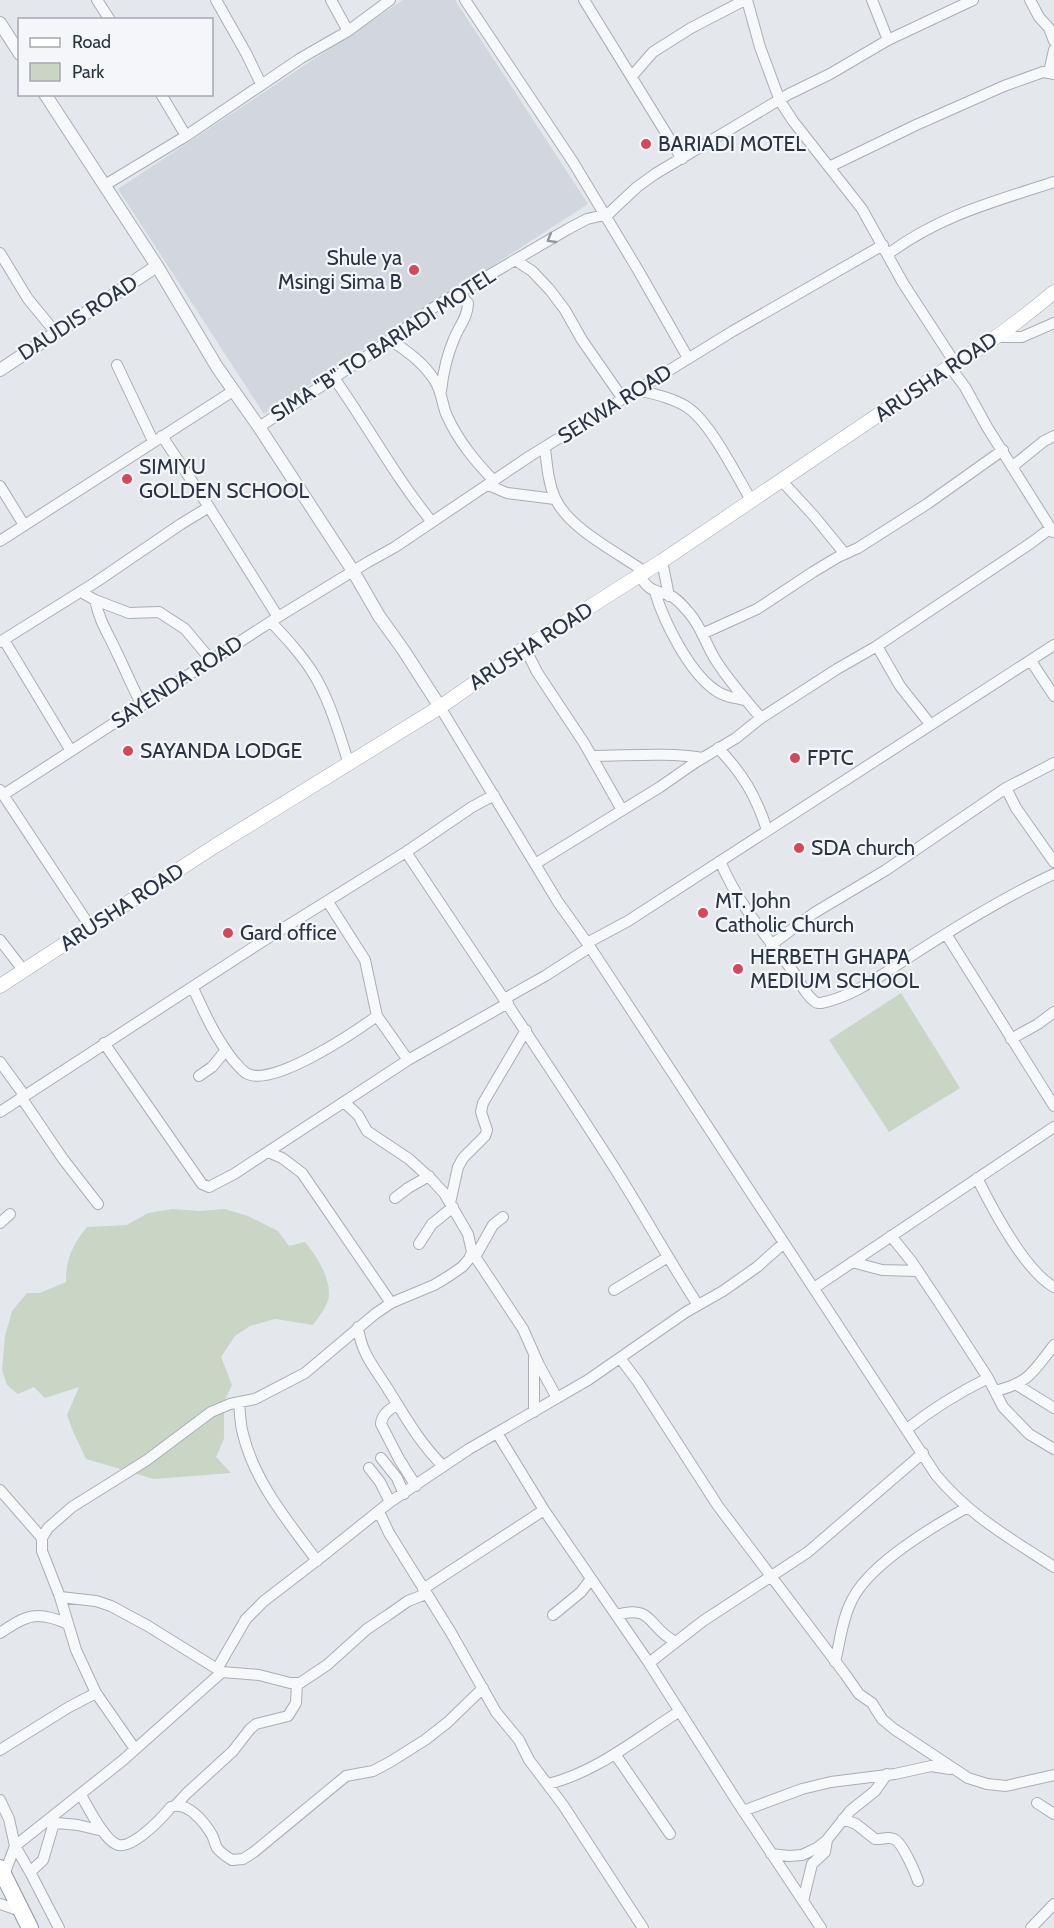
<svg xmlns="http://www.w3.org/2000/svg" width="1054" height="1928" viewBox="0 0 1054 1928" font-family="Cabin,sans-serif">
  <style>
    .built { fill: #d2d6de }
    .green { fill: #c9d6c5 }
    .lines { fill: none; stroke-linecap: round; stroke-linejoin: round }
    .minor-casing { stroke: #a9aeb7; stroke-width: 12 }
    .tertiary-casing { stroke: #a9aeb7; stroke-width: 14 }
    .secondary-casing { stroke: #a9aeb7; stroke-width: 15 }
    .trunk-casing { stroke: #8b94a3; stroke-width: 18 }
    .minor { stroke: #f7f8fa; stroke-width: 10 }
    .tertiary { stroke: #f7f8fa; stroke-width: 12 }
    .secondary { stroke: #fff; stroke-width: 14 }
    .trunk { stroke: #fff; stroke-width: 16 }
    .oneway { stroke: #9196a0 }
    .poi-dot { fill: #d1495b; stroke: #f4f6f9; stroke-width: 2 }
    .labels { text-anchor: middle; stroke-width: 4.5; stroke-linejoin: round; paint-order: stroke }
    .poi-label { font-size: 21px; fill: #2b3445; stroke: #f4f6f9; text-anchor: start }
    .street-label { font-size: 21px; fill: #2b3445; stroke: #f4f6f9 }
  </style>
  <rect width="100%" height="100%" fill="#e4e7ec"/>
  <path class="built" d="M403,0H455L588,204L264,414L118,189Z"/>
  <path class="green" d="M901,993L960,1088L889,1132L829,1040Z
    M173,1209L199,1211L225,1209L248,1216L278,1231L289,1246L305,1242C316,1255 330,1277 329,1295C329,1304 319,1317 313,1325L275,1319L250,1326L235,1336L221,1357L232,1385L224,1402V1439L216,1457L231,1473L154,1479L86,1459L72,1429L67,1415L79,1387L45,1398L34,1387L18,1394L7,1385L2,1370L5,1336L12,1311L27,1293H40L66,1282C66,1258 72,1246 87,1227L127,1225L148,1213Z"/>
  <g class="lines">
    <defs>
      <path id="minor" d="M97,0L110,20
        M216,0L246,53L261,84
        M331,0L348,31
        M465,0L573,162L638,270L688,358
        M584,0L682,159
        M747,0L760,47L780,101L793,121L862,209L903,283L955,363
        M872,0L888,40
        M1030,0L1039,17L1049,28L1054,41
        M1049,72L1054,50
        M632,76L653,52L691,28L745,0
        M161,94L186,136
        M829,167L916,125L1004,86L1043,72L1054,74
        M105,185L186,136L301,58L348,31L390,0
        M605,217L637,187L655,174L789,94L830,74L888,40L973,0
        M0,253L28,299L56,333
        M888,254C941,215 993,202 1054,182
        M515,260L532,271L550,290L565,310L582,340L623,399
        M996,337H1022L1054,323
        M390,340C407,351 424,363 435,381C442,392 442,405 447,416C459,442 475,461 494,481
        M117,365L153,441
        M950,367L965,387L987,427L1053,532
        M334,378C368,426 395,477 432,522
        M638,390C654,394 673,398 687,407C711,423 736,475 751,500
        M441,391C443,374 447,355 454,339C459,326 468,317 468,303L458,293
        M259,427L376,350L433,308L568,229L587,219L604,215
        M162,436L209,507L278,617
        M545,448C547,465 548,482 555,498C569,529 617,552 645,572
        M1013,466L1044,441L1054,436
        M781,480L814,516L845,554
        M488,485L507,493L555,499
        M0,486L24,525
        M0,541L233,391
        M662,561L669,596
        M639,575C650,592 652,589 669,595C677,598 684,607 690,614C701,627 706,644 715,659C728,680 745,699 761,718
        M81,592L95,600L129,613L159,612L185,629L211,660
        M655,592C664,622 689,672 715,690C724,697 735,698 746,700
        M95,600C100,623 108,633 117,653C126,671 132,687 142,705
        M271,622C286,638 301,654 313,673C330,700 339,734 349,764
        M702,634L757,609L813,572L838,557L858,548L927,504L1003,450
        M4,640L71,751
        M0,642L96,582L181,524L209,507
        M877,646L900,686L930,724
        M525,648L537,672L584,743L622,810
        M1031,661L1054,696
        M440,707L558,902L590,947L936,1475C971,1517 1010,1538 1054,1567
        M718,748C743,774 756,796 767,830
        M592,756C628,756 667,752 703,758
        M1006,788L1016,808L1054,862
        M0,790L91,928
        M3,795L278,617L368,562L395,547L530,456L733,331L883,245
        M406,852C475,956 545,1059 612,1164C642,1211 668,1259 698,1305
        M720,861C737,902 765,935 792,970C799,979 804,993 813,1000C817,1004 817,1003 821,1003C856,996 885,972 914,954C959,925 1006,896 1054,874
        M535,864L660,787L696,762L736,738L761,718L837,669L877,646L1031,543L1051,528
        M328,902L365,960L377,1016L408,1060
        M946,934L1054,1106
        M0,940L24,971
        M587,943L628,921L1054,645
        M771,945L814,913L886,870L1006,788L1054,763
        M193,988C205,1014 215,1037 233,1060C237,1064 241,1070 246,1073C271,1089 355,1032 377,1016
        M504,999L545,976L590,947
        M1011,1039L1038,1024L1054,1012
        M104,1043L202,1184L209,1187L234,1174L408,1060L508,1003
        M0,1062L24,1095
        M199,1076L212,1067L226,1050
        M21,1097L63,1159L98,1204
        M0,1112L263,941L406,852L472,807L494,795
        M268,1152L282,1158L302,1173L391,1303
        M977,1178C992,1208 1025,1271 1054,1287
        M395,1198L408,1188L429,1176
        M450,1203L458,1167L463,1158L485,1136L487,1130L481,1112L483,1103L526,1030
        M0,1223L10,1214
        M891,1236L912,1262L942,1307L988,1378L1003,1407L1029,1434L1054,1449
        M419,1244L432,1224L453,1207
        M472,1252L523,1329L539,1365L557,1398
        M475,1257L493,1225L503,1217
        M852,1262L882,1270L918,1271
        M814,1288L1054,1127
        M614,1290L668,1257
        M358,1327C361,1352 373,1366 386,1386C405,1416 418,1441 443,1466
        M534,1358V1412
        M620,1358L638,1382L718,1506L845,1674L859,1694L872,1703L882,1719L894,1729L968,1778L987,1784L1006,1786L1054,1775
        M1017,1385L1054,1408
        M995,1391C1029,1383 1033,1372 1054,1345
        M239,1402C240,1412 240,1424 243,1434C255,1483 288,1521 317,1561
        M396,1405C389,1410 382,1414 381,1424L399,1459L416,1486
        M907,1429C932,1409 960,1392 988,1378
        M497,1433L544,1510L649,1663L738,1803L821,1928
        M381,1458L397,1478L404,1494
        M369,1468L380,1482L390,1502
        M0,1490L42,1538
        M379,1512L389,1533L450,1631L496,1712L519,1740L529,1760L563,1805L643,1928
        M423,1589L544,1510
        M60,1597L96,1601L111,1606L148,1626L222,1672L259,1675L290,1683H300L327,1665L367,1629L388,1615L408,1601L426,1594
        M553,1615L581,1592L591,1579
        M616,1615C655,1604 647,1628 676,1642
        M0,1633C26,1615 37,1610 68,1624
        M835,1662C840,1642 842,1619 852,1600C869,1565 932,1527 966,1508
        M649,1663L703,1621L808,1552L923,1453
        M217,1669L246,1619L264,1601L325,1554L390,1502L469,1449L588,1380L686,1312L723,1291L757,1267L784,1243
        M135,1749L96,1693L76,1650L60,1597L42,1551V1538L48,1528L72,1507L147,1460L211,1412L230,1404L255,1399L305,1373L375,1314L391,1303L434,1285L449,1276L462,1267L469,1259L472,1252L468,1234L444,1193L432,1180L409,1159L367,1131L358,1115L344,1102
        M0,1750L69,1707L96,1693
        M615,1754L670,1834
        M548,1784C597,1772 637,1738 680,1711
        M81,1795C88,1807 103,1838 116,1844C130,1852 162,1818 171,1807C187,1800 205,1823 212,1835C214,1839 215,1844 217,1848C221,1853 227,1857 232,1860L243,1859L254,1852L346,1776L373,1771L390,1762L425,1740L448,1722L483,1688
        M0,1800L9,1819L15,1846L30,1872L59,1928
        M1037,1803L1054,1814
        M176,1805L186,1794L233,1751L250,1729L256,1724L288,1716L296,1703L297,1683
        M743,1811L802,1789L831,1782L895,1774L931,1766L950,1769
        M843,1819L856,1824L875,1839C881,1840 888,1836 894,1839C902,1842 915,1872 918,1881
        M46,1822L78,1825L103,1831
        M771,1854L789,1856L802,1855L817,1848L826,1841L850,1811L875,1791L887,1774
        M30,1872L43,1860L54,1823
        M4,1875L15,1846L122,1761L222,1672
        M803,1901L812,1864L825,1852L827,1840
        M0,1904L21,1911
        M1031,1928L1054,1904"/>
      <path id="tertiary" d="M0,23L20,54
        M45,94L157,266L217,367L259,427L353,571L379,616L404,651L440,707
        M0,370L157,266"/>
      <path id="secondary" d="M0,986L215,846L440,707L525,648L662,561L955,363C991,343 1023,318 1054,292"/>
      <path id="trunk" d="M0,1868L30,1928"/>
    </defs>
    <use href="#minor" class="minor-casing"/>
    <use href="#tertiary" class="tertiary-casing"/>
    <use href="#secondary" class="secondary-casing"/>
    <use href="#trunk" class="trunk-casing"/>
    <use href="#minor" class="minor"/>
    <use href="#tertiary" class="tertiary"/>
    <use href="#secondary" class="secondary"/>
    <use href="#trunk" class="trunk"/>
  </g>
  <defs><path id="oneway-chevron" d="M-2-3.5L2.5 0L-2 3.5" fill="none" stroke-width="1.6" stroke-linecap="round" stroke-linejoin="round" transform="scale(1.5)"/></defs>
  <use class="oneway" href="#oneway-chevron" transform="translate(551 239) rotate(149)"/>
  <g class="poi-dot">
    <circle cx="646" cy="144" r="6"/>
    <circle cx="414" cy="270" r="6"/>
    <circle cx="127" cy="479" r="6"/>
    <circle cx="128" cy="751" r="6"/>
    <circle cx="795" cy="758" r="6"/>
    <circle cx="799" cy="848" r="6"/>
    <circle cx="703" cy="913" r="6"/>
    <circle cx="228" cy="933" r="6"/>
    <circle cx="738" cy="969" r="6"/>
  </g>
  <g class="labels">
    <g class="poi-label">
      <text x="658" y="151">BARIADI MOTEL</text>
      <text x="402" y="265" text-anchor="end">Shule ya<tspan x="402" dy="24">Msingi Sima B</tspan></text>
      <text x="139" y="474">SIMIYU<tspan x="139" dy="24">GOLDEN SCHOOL</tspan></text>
      <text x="140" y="758">SAYANDA LODGE</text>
      <text x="807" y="765">FPTC</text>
      <text x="811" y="855">SDA church</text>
      <text x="715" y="908">MT. John<tspan x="715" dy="24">Catholic Church</tspan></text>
      <text x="240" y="940">Gard office</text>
      <text x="750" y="964">HERBETH GHAPA<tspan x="750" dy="24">MEDIUM SCHOOL</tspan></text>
    </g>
    <g class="street-label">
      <text transform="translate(78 318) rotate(-33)" y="7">DAUDIS ROAD</text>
      <text transform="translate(383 345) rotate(-33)" y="7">SIMA "B" TO BARIADI MOTEL</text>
      <text transform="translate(936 377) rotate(-34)" y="7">ARUSHA ROAD</text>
      <text transform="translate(615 404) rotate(-32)" y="7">SEKWA ROAD</text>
      <text transform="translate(531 646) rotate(-33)" y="7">ARUSHA ROAD</text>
      <text transform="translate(177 682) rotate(-33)" y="7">SAYENDA ROAD</text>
      <text transform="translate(122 907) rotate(-33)" y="7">ARUSHA ROAD</text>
    </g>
  </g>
  <rect x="18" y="18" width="195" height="78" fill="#f4f6f9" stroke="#a4a8b1" stroke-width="1.5"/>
  <rect x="30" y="38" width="30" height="9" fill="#ffffff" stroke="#a4a8b1" stroke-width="1.5"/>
  <text x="72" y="48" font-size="18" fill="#2b3445">Road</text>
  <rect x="30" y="63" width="30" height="18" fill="#c9d6c5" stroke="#a4a8b1" stroke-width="1.5"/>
  <text x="72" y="78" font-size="18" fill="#2b3445">Park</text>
</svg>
